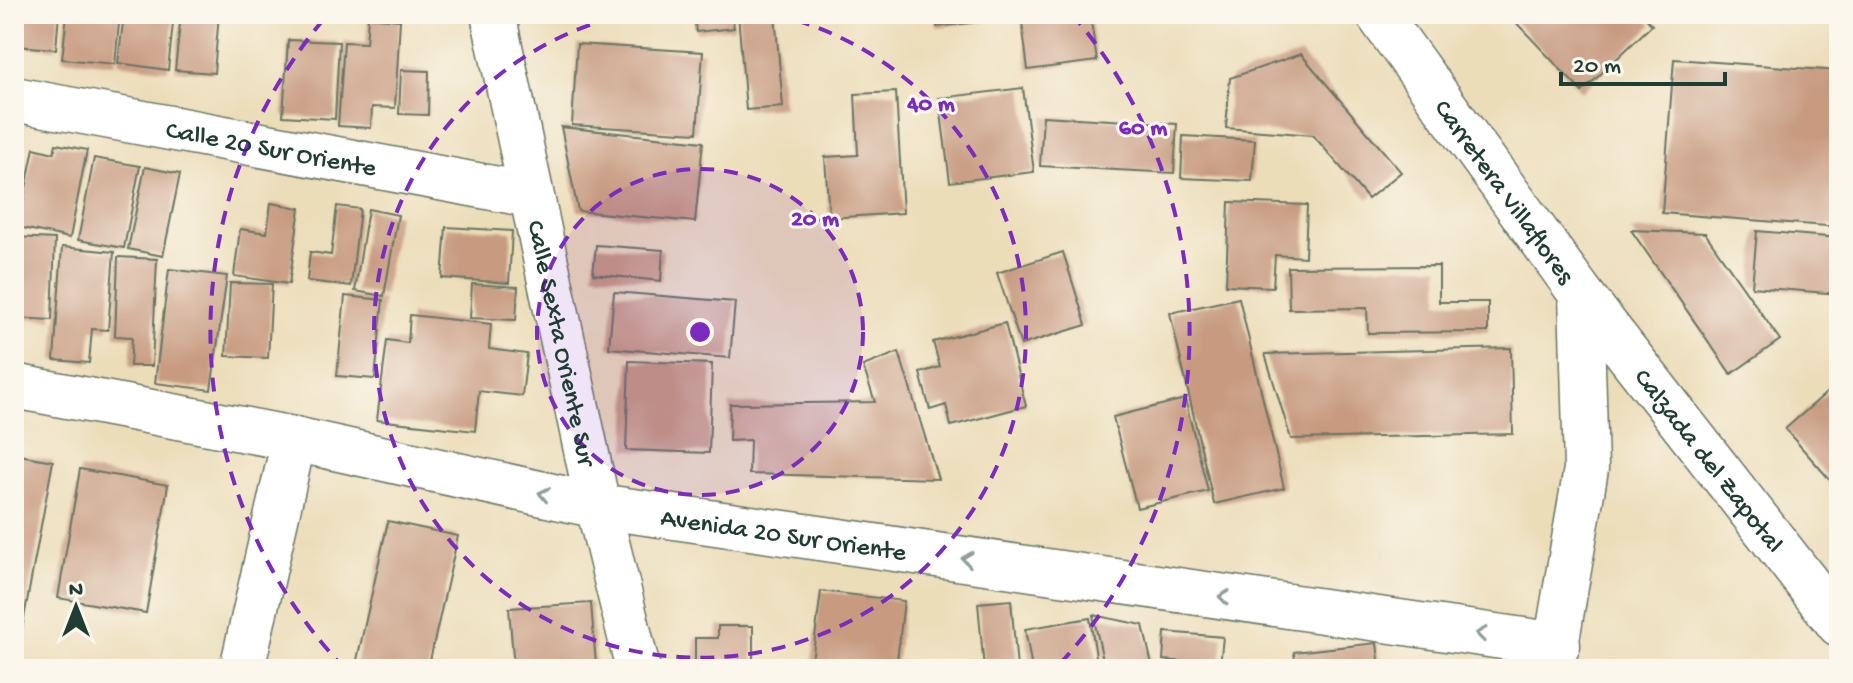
<svg xmlns="http://www.w3.org/2000/svg" width="1853" height="683" viewBox="0 0 1853 683" font-family="'Gochi Hand',sans-serif">
  <style>
    .building { fill: #c89b81 }
    .lines { fill: none; stroke-linecap: round; stroke-linejoin: round }
    .minor-casing { stroke: #677563; stroke-width: 47 }
    .major-casing { stroke: #677563; stroke-width: 47 }
    .minor { stroke: #fff; stroke-width: 44 }
    .major { stroke: #fff; stroke-width: 44 }
    .oneway { stroke: #8f9e9a }
    .ring { fill: none; stroke: #7b2cbf; stroke-width: 4; stroke-dasharray: 14 10 }
    .labels { text-anchor: middle; stroke-width: 6; stroke-linejoin: round; paint-order: stroke }
    .street-label { font-size: 26px; fill: #1f3d34; stroke: #fbf7ec }
    .centre { fill: #7b2cbf; stroke: #fbf7ec; stroke-width: 4 }
    .ring-label { font-size: 24px; text-anchor: middle; font-weight: bold; fill: #7b2cbf; stroke: #fbf7ec; stroke-width: 6; stroke-linejoin: round; paint-order: stroke }
  </style>
  <rect width="100%" height="100%" fill="#fbf7ec"/>
  <filter id="ink" filterUnits="userSpaceOnUse"><feTurbulence type="fractalNoise" baseFrequency=".0125" numOctaves="2"/><feDisplacementMap in="SourceGraphic" scale="16" xChannelSelector="R" yChannelSelector="G"/><feConvolveMatrix kernelMatrix="1 2 1 2 8 2 1 2 1" color-interpolation-filters="sRGB"/></filter>
  <filter id="wash" filterUnits="userSpaceOnUse"><feTurbulence type="fractalNoise" baseFrequency=".006" numOctaves="4" result="noise"/><feDisplacementMap in="SourceGraphic" scale="32" xChannelSelector="R" yChannelSelector="G"/><feGaussianBlur stdDeviation="1.8" result="paint"/><feColorMatrix in="noise" values="0 0 0 0 0 0 0 0 0 0 0 0 0 0 0 0 0 1.4 0 .05"/><feComposite in="paint" operator="in"/></filter>
  <g filter="url(#wash)">
    <rect width="100%" height="100%" fill="#ecddb9"/>
    <g id="blocks">
      <path class="building" d="M14,14H59L56,49L14,46Z
        M67,14H120L115,64L62,59Z
        M124,14H174L168,70L118,63Z
        M181,14H219L214,73L175,70Z
        M694,14H732L734,28L696,32Z
        M738,14H775L783,107L746,110Z
        M936,14H1012V18L937,27Z
        M1021,14H1090L1097,61L1028,70Z
        M1508,14H1642L1652,25L1582,92Z
        M368,17L400,20L395,108L372,107L371,128L338,126L344,42L366,43Z
        M288,40L339,42L335,119L283,116Z
        M577,44L703,52L697,133L572,125Z
        M1301,54L1401,172L1368,199L1313,135L1226,128L1230,78Z
        M1674,59L1839,71V227L1662,213Z
        M401,70L429,71L428,115L399,114Z
        M1023,88L1034,172L950,182L939,98Z
        M896,92L903,213L829,218L825,157L858,155L855,94Z
        M1043,116L1177,124L1174,173L1040,166Z
        M561,127L703,142L695,222L578,211Z
        M1183,136L1255,140L1252,181L1181,178Z
        M56,144L87,150L70,238L18,227L34,148L54,153Z
        M14,152L21,153L16,196H14Z
        M94,158L140,166L124,248L78,240Z
        M145,167L180,174L163,256L128,249Z
        M1229,202L1307,205L1305,257L1275,255L1273,287L1226,285Z
        M271,203L300,208L289,284L234,276L240,229L267,233Z
        M337,206L360,209L351,286L307,281L310,252L331,255Z
        M368,209L398,215L384,296L355,291Z
        M446,227L512,231L509,283L442,278Z
        M1631,230L1705,233L1780,340L1731,374Z
        M1757,231L1839,238V294L1752,287Z
        M14,237L55,239L52,320L14,318Z
        M596,245L663,250L661,281L593,274Z
        M62,247L114,252L108,330L92,329L89,363L54,360Z
        M1063,252L1086,325L1021,345L997,273Z
        M118,257L157,259L152,366H130L132,337L115,336Z
        M1439,266V302H1488V332L1368,333L1367,308L1289,309L1288,267Z
        M169,269L227,276L211,390L155,383Z
        M230,283L272,284L268,358L226,356Z
        M472,284L518,287L516,320L470,318Z
        M614,292L735,302L730,358L609,348Z
        M345,296L383,300L375,379L337,376Z
        M1239,298L1284,488L1214,504L1170,313Z
        M410,315L491,324L489,349L527,354L522,396L479,391L475,431L377,420L387,340L408,343Z
        M1005,323L1026,406L951,426L946,405L930,410L920,373L940,367L933,342Z
        M1511,348L1513,434L1291,439L1265,354Z
        M899,352L938,479L749,474L750,440L729,441L730,404L875,402L863,366Z
        M629,361L712,364L709,453L626,450Z
        M1832,388L1839,396V490L1785,429Z
        M1185,399L1208,491L1137,508L1113,417Z
        M14,454L53,461L16,661H14Z
        M80,469L168,485L146,613L58,598Z
        M388,521L458,536L428,669H355Z
        M821,591L904,601L896,669H811Z
        M1011,600L1017,668L984,669L978,603Z
        M591,603L596,664L514,669L509,608Z
        M1093,615L1143,625L1153,669H1105Z
        M1090,618L1098,669H1032L1025,629Z
        M718,626H753V663H732L733,669H695V638H718Z
        M1165,632L1223,637L1220,665L1163,660Z
        M1377,643L1380,669H1296L1294,652Z"/>
    </g>
  </g>
  <g filter="url(#ink)">
    <use href="#blocks" fill-opacity="0" stroke="#677563" stroke-width="2"/>
    <g class="lines">
      <defs>
        <g id="minor">
          <path id="s1" d="M493,14L598,506L638,669"/>
          <path id="s2" d="M14,99L530,195"/>
          <path id="s3" d="M1581,294L1839,624"/>
          <path id="s4" d="M14,386L294,439L598,506L1558,645"/>
          <path d="M242,669L294,439"/>
        </g>
        <g id="major">
          <path id="s5" d="M1378,14L1581,294L1586,469L1552,669"/>
        </g>
      </defs>
      <use href="#minor" class="minor-casing"/>
      <use href="#major" class="major-casing"/>
      <use href="#minor" class="minor"/>
      <use href="#major" class="major"/>
    </g>
    <defs><path id="oneway-chevron" d="M-2-3.5L2.5 0L-2 3.5" fill="none" stroke-width="1.6" stroke-linecap="round" stroke-linejoin="round" transform="scale(2)"/></defs>
    <g class="oneway">
      <use href="#oneway-chevron" transform="translate(544 494) rotate(-168)"/>
      <use href="#oneway-chevron" transform="translate(967 559) rotate(-172)"/>
      <use href="#oneway-chevron" transform="translate(1224 597) rotate(-172)"/>
      <use href="#oneway-chevron" transform="translate(1481 634) rotate(-172)"/>
    </g>
  </g>
  <circle cx="700" cy="332" r="163" fill="#7b2cbf" fill-opacity=".12"/>
  <g class="ring">
    <circle cx="700" cy="332" r="163"/>
    <path d="M773 14A326 326 0 1 1 627 14"/>
    <path d="M345 669A489 489 0 0 1 328 14M1072 14A489 489 0 0 1 1055 669"/>
  </g>
  <g class="labels">
    <g class="street-label">
      <text dy="9" stroke="none"><textPath href="#s2" startOffset="262">Calle 20 Sur Oriente</textPath></text>
      <text dy="9" stroke="none"><textPath href="#s5" startOffset="218">Carretera Villaflores</textPath></text>
      <text dy="9" stroke="none"><textPath href="#s1" startOffset="336">Calle Sexta Oriente Sur</textPath></text>
      <text dy="9" stroke="none"><textPath href="#s3" startOffset="210">Calzada del Zapotal</textPath></text>
      <text dy="9" stroke="none"><textPath href="#s4" startOffset="784">Avenida 20 Sur Oriente</textPath></text>
    </g>
  </g>
  <circle cx="700" cy="332" r="12" class="centre"/>
  <g class="ring-label">
    <text x="931" y="110">40 m</text>
    <text x="1143" y="134">60 m</text>
    <text x="815" y="225">20 m</text>
  </g>
  <rect width="1853" height="683" fill="none" stroke="#fbf7ec" stroke-width="48"/>
  <g transform="translate(76 607)" stroke="#fbf7ec" stroke-width="6" paint-order="stroke">
  <path d="M0-6L14 30L0 20L-14 30Z" fill="#1f3d34"/>
  <text y="-12" font-size="22" font-weight="bold" text-anchor="middle" fill="#1f3d34">N</text>
  </g>
  <path d="M1561 72v12h164v-12" fill="none" stroke="#1f3d34" stroke-width="4"/>
  <text x="1573" y="72" font-size="24" fill="#1f3d34" stroke="#fbf7ec" stroke-width="6" paint-order="stroke">20 m</text>
</svg>
